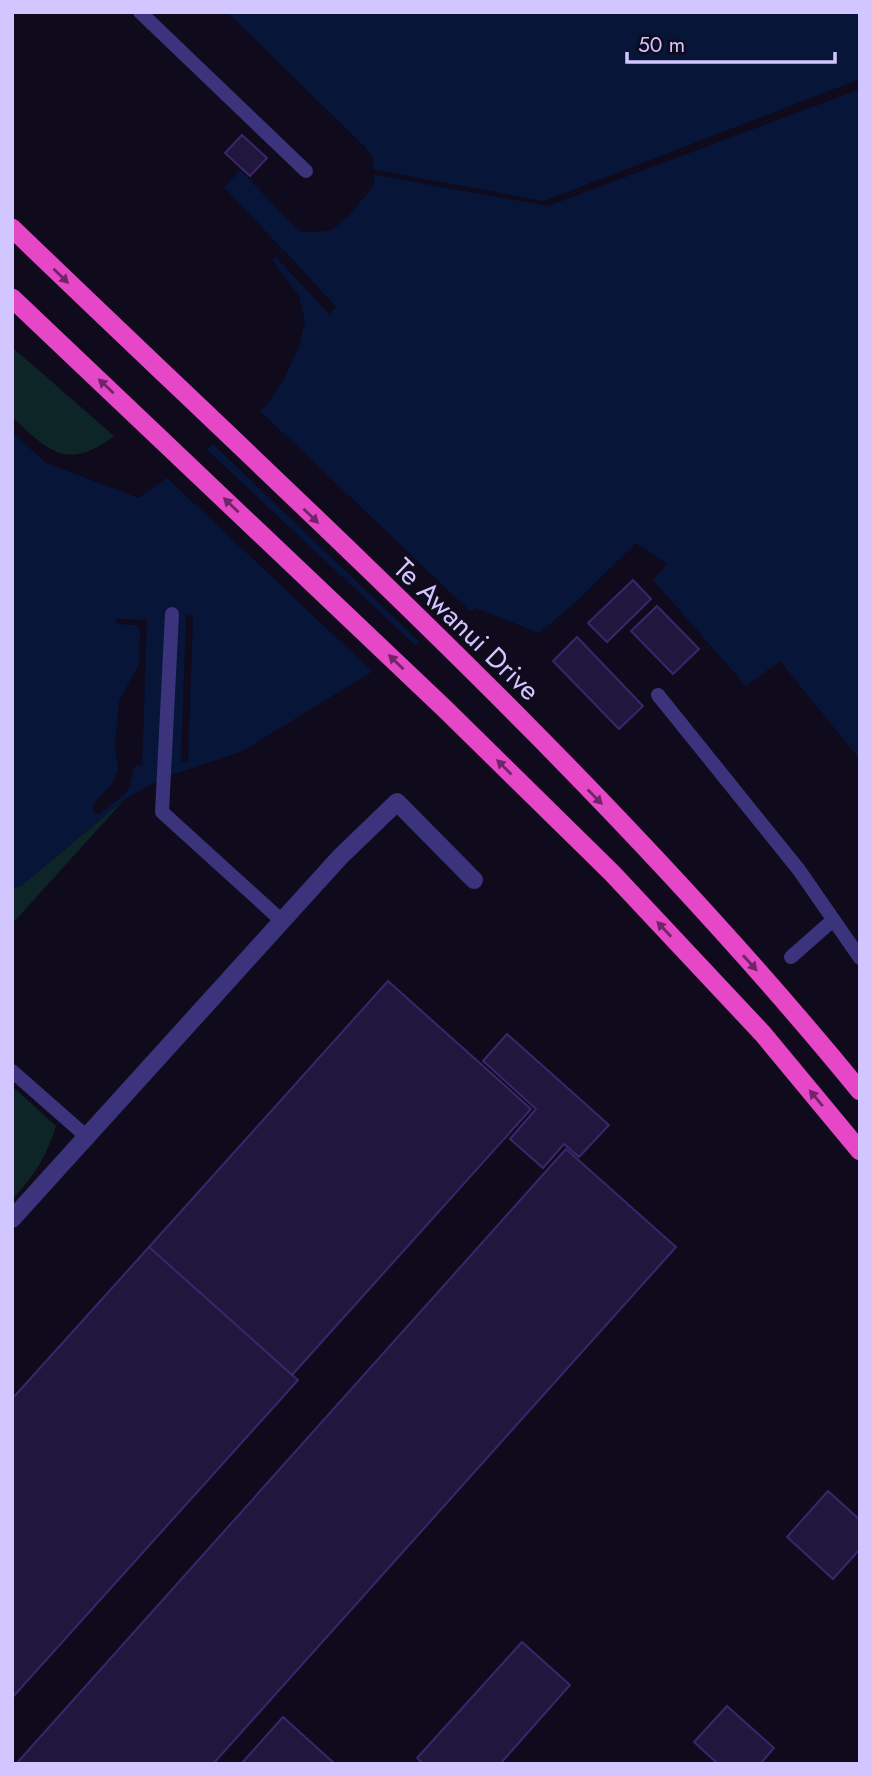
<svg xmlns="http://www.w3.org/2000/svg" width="872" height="1776" viewBox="0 0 872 1776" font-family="Jost,sans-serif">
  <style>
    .green { fill: #0d2526 }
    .water { fill: #071539 }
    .pier { fill: #0f0a1c }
    .building { fill: #21163e; stroke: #3a276b; stroke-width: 2 }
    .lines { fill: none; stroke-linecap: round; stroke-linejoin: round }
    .service { stroke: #3c337d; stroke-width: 14 }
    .minor { stroke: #3c337d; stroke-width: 18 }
    .trunk { stroke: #e547c6; stroke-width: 19 }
    .oneway { fill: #6f2568 }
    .labels { text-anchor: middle; stroke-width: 5; stroke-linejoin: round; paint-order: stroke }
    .street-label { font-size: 28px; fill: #d1c6ff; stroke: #0f0a1c }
  </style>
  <rect width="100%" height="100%" fill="#0f0a1c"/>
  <path class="green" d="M12,347L114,436C67,472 49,451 12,417Z
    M125,799L12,924V888L21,886Z
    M12,1086L56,1126C47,1156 34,1176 12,1200Z"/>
  <path class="water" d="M227,12H860V760L780,661L746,686L653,580L667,564L636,543L576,602L539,633L476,608L241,752L163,778L125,799L21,886L12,888V432L46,463L139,498L267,405L284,379L298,349L305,321L299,296L272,260L283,250L224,187L240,170L301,232L330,231L349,216L374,185L373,158L364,146Z"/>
  <path class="pier" d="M860,79V89L548,206L370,174V169L544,201Z
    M284,250L336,307L329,314L276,257Z
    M257,408L473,614L423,645L211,442Z
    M204,447L418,648L375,674L164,475Z
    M186,615L193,616L188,763L181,762Z
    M116,619L147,620L142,766H135L128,791L100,814L94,813L93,805L114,781L118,767L115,747L119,701L139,664L140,630L137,625L116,624Z"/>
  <path class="building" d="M242,135L267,158L250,176L225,153Z
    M633,580L651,599L607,642L588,623Z
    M657,606L699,649L673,674L631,631Z
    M577,637L643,706L619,729L553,661Z
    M388,981L531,1109L292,1375L149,1247Z
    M507,1034L609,1125L579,1157L564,1144L543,1168L510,1139L536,1109L483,1061Z
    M566,1149L676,1247L213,1764H16Z
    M149,1247L298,1380L12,1698V1399Z
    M828,1491L860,1520V1549L833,1579L787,1537Z
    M522,1642L570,1685L500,1764H423L417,1758Z
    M727,1706L774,1748L760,1764H718L694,1742Z
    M283,1717L335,1764H241Z"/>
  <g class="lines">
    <path class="service" d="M140,12L306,171
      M172,614L162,812L282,921
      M658,695L799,870L860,958
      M791,957L833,920
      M12,1071L87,1137"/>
    <path class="minor" d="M12,1219L340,857L397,802L474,880"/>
    <path class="trunk" d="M12,228C302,508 605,779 860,1091
      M12,298L445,709L612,873L763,1034L860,1151"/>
  </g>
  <defs><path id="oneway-solid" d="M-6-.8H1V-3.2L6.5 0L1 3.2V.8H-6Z" transform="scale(1.75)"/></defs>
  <g class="oneway">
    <use href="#oneway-solid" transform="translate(61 276) rotate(44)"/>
    <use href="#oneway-solid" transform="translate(106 386) rotate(-137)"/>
    <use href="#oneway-solid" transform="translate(231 505) rotate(-136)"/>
    <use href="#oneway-solid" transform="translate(311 516) rotate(44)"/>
    <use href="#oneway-solid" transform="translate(396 662) rotate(-136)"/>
    <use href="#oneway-solid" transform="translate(504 767) rotate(-135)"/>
    <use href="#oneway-solid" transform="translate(595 797) rotate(45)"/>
    <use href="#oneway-solid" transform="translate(664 929) rotate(-133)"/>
    <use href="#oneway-solid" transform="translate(750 963) rotate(48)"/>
    <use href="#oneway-solid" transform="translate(816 1098) rotate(-130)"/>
  </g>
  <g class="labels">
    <g class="street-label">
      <text transform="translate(467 629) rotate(44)" y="10">Te Awanui Drive</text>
    </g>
  </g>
  <rect width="872" height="1776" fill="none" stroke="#d1c6ff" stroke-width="28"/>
  <path d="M627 52v10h208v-10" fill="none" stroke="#d1c6ff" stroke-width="3.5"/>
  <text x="638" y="52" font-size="21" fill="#d1c6ff" stroke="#0f0a1c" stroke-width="5" paint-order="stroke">50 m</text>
</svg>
